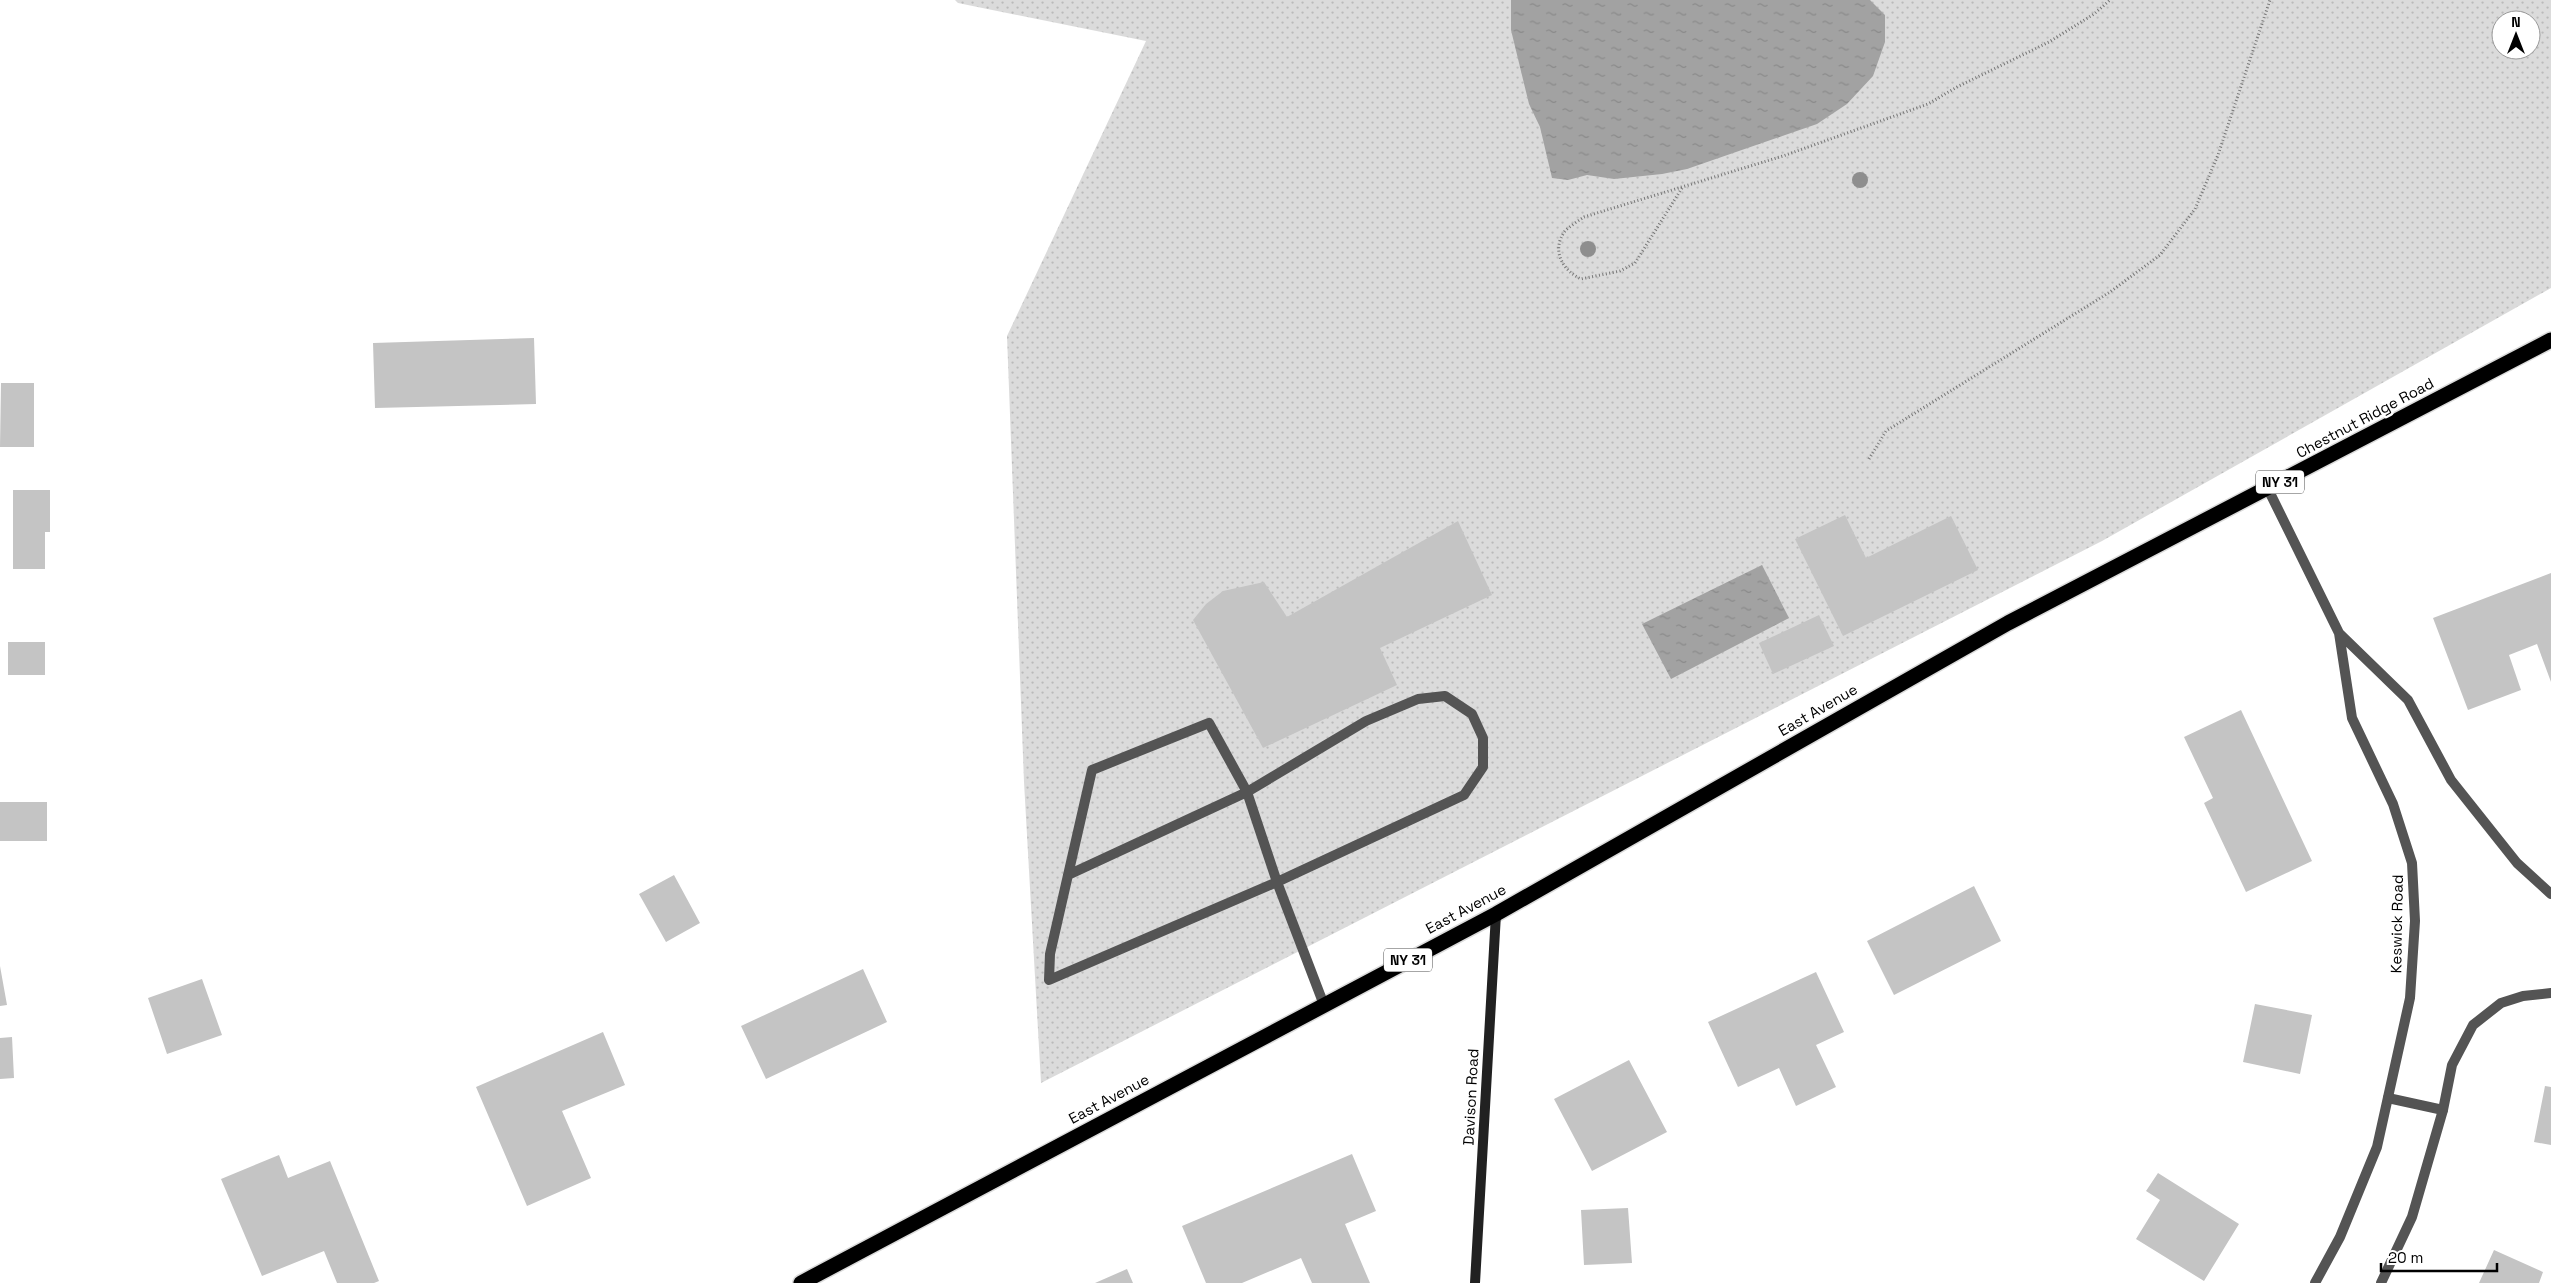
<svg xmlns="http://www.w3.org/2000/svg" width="2551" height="1283" viewBox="0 0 2551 1283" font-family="'Space Grotesk',sans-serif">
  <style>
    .grass { fill: url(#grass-dots); fill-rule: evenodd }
    .water { fill: url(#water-ripples) }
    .building { fill: #c4c4c4 }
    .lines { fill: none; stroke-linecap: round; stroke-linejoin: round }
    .highway-casing { stroke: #dbdbdb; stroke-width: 18 }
    .path { stroke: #767676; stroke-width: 3; stroke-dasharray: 1 2.5; stroke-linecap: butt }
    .lane { stroke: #545454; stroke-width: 10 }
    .street { stroke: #545454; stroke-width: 10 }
    .secondary { stroke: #212121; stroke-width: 10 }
    .highway { stroke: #000; stroke-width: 15 }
    .tree { fill: #8e8e8e }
    .labels { text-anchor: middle; stroke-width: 5; stroke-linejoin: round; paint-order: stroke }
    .shield { fill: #fff; stroke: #4c4c4c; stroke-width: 1 }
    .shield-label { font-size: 14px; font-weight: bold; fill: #000 }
    .street-label { font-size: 15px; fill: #000; stroke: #fff }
  </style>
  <defs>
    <pattern id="grass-dots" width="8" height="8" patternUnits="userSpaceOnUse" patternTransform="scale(1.25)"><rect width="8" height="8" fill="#dbdbdb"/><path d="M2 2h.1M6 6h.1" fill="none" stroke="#bababa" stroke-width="1.8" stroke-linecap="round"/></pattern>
    <pattern id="water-ripples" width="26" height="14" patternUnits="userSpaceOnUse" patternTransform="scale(1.25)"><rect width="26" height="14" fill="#a2a2a2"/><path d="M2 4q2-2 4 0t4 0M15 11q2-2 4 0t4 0" fill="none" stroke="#8a8a8a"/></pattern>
  </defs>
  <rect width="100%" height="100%" fill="#fff"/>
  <path class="grass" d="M955,0H2551V288L2102,541L1041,1083L1024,782L1007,336L1146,41L958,3ZM2501,20H2531V50H2501Z"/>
  <path class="water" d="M1511,0H1870L1885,15V42L1873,76L1847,104L1817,124L1687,169L1662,174L1614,179L1587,175L1568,180L1552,178L1540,127L1529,104L1511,30Z
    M1762,565L1789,618L1671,679L1642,624Z"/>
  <path class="building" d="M534,338L536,404L375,408L373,343Z
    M1,383H34V447H0Z
    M13,490H50V532H45V569H13Z
    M1845,515L1866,558L1951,516L1978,570L1843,636L1795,539Z
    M1458,521L1492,595L1380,648L1397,685L1263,748L1193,620L1206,604L1223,591L1264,582L1287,617Z
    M2551,573V682L2537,644L2509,655L2521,690L2468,710L2433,618Z
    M1819,615L1834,646L1773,674L1759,643Z
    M8,642H45V675H8Z
    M2241,710L2312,861L2246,892L2204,803L2213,798L2184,737Z
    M0,802H47V841H0Z
    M674,875L700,923L666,942L639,894Z
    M1974,886L2001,941L1894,995L1867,941Z
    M0,966L7,1005L0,1006Z
    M863,969L887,1022L766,1079L741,1026Z
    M1816,972L1844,1032L1816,1045L1836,1087L1796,1106L1779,1068L1738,1087L1708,1022Z
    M202,979L222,1035L167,1054L148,998Z
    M2255,1004L2312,1015L2300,1074L2243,1062Z
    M603,1032L625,1085L562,1111L591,1178L527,1206L476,1087Z
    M12,1037L14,1078L0,1079V1038Z
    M1629,1060L1667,1132L1592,1171L1554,1099Z
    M2545,1086L2551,1087V1145L2534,1142Z
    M1352,1154L1376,1211L1345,1224L1370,1283H1312L1301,1258L1242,1283H1206L1182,1226Z
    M279,1155L288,1178L330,1161L379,1281L374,1283H337L324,1251L262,1276L221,1179Z
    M2158,1173L2239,1224L2204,1281L2136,1239L2160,1200L2146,1191Z
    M1628,1208L1632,1263L1584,1265L1581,1210Z
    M2494,1250L2543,1272L2539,1283H2479Z
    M1127,1269L1133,1283H1095Z"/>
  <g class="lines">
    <defs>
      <path id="highway" d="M801,1283L1496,914L2008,623L2551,340"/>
    </defs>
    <use href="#highway" class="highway-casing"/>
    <path class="path" d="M1682,188L1635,263L1620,271L1581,279C1562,270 1551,250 1565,231C1570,226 1578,221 1584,217L1783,156L1928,104L1957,87L2049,42L2094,14L2110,0
      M1869,459L1886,431L2110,292L2160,255L2195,209L2218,155L2270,0"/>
    <path class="lane" d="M1068,875L1247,792L1366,721L1418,699L1445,696L1472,714L1483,738V767L1464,795L1277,882L1049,980L1050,954L1092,770L1209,723L1247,792L1277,882L1324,1005
      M2388,1098L2443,1110"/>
    <path class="street" d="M2268,489L2339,633L2352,718L2393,804L2412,863L2415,921L2410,998L2377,1147L2340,1237L2315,1283
      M2339,633L2408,700L2451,780L2517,863L2551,894
      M2381,1283L2412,1217L2443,1110L2452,1065L2473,1025L2501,1003L2523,996L2551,993"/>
    <path class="secondary" d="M1475,1283L1496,914"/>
    <use href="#highway" class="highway"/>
  </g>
  <g class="tree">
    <circle cx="1860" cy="180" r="8"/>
    <circle cx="1588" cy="249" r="8"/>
  </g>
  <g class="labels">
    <g class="shield">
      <rect x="2256" y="470.5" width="48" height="23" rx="4"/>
      <rect x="1384" y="948.5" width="48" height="23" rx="4"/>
    </g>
    <g class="shield-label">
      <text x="2280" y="487">NY 31</text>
      <text x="1408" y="965">NY 31</text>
    </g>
    <g class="street-label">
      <text transform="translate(2365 418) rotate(-28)" y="5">Chestnut Ridge Road</text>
      <text transform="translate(1818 710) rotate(-30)" y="5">East Avenue</text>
      <text transform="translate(1466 909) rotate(-28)" y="5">East Avenue</text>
      <text transform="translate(2397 924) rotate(-89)" y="5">Keswick Road</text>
      <text transform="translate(1471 1097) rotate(-87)" y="5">Davison Road</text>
      <text transform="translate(1109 1099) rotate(-28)" y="5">East Avenue</text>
    </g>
  </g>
  <g transform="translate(2516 35)"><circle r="24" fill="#ffffff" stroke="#999999"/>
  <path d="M0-4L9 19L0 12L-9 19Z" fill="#000000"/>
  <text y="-8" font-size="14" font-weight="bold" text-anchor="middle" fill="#000000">N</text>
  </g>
  <path d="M2381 1263v8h116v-8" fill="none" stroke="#000000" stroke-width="2.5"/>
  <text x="2388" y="1263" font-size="15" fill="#000000" stroke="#ffffff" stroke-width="4" paint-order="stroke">20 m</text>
</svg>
